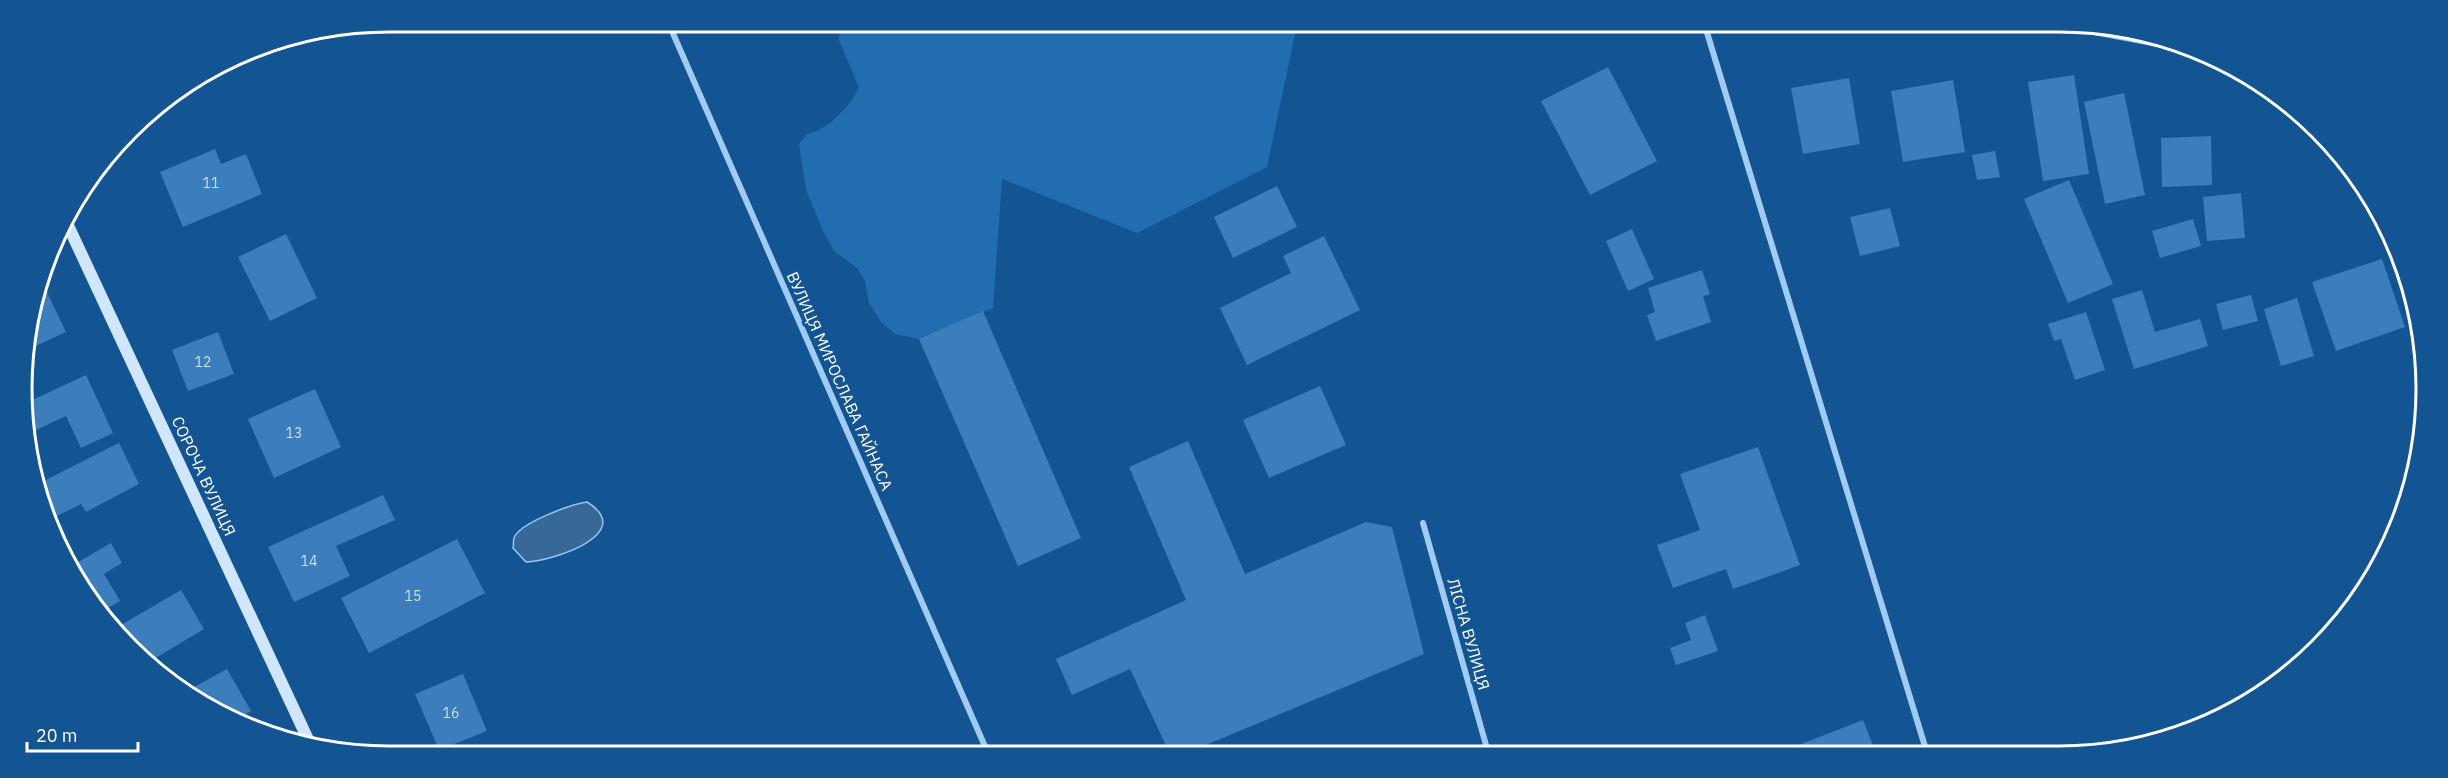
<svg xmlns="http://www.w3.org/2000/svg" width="2448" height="778" viewBox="0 0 2448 778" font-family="'IBM Plex Sans',sans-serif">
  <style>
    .green { fill: #216db0 }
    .water { fill: #386896; stroke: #92c8f5; stroke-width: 1.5 }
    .building { fill: #3b7ebb }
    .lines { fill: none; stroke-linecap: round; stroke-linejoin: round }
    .minor { stroke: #a0cbf2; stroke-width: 6 }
    .tertiary { stroke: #a0cbf2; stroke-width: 10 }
    .secondary { stroke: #cfe6fc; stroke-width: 12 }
    .labels { text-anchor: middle; stroke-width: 6; stroke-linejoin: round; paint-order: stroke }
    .number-label { font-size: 14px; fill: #cedfee }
    .street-label { font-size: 16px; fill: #fff; stroke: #135493 }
    .rim { fill: none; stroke: #fff; stroke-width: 3 }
  </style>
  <rect width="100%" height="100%" fill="#135493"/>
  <path class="green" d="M840,23L1297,25L1267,167L1137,233L1002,179L993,308L919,339L895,334L882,323L869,303L865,281L857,268L834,251L823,231L806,190L799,144L807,134C828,130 849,107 859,88L839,40Z"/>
  <path class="water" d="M587,502C638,534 552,561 526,562L513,548C514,544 513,541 514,538C519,523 572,504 587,502Z"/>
  <path class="building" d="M1608,67L1657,161L1590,195L1541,101Z
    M2074,75L2089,174L2043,181L2028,82Z
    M1849,78L1860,144L1803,154L1791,88Z
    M1953,80L1965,152L1903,162L1891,91Z
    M2124,93L2145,195L2105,204L2084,102Z
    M2211,136L2212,185L2162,187L2161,138Z
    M215,149L221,164L246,154L262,194L183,227L160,172Z
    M1995,151L2000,177L1977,180L1972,155Z
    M2069,180L2113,284L2068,303L2024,199Z
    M1277,186L1297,227L1233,258L1214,217Z
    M2241,193L2245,238L2207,241L2203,197Z
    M1890,208L1900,246L1860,256L1850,217Z
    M2193,219L2201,246L2160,258L2152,231Z
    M1632,229L1654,279L1628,291L1606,241Z
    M286,234L317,298L270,321L238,257Z
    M1324,236L1360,310L1247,365L1220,308L1291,273L1283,256Z
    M2382,259L2405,327L2336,351L2312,282Z
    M1702,270L1710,294L1703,296L1711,322L1656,341L1647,315L1655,312L1648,288Z
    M44,286L66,332L29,349L25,340L40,287Z
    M2142,290L2155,332L2200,319L2208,346L2134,369L2112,299Z
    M2251,295L2258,321L2223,330L2216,304Z
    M2297,298L2314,356L2281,366L2264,309Z
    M983,311L1081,538L1018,566L919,339Z
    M2086,312L2105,370L2075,380L2061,339L2054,341L2048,324Z
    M218,332L234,374L188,391L172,350Z
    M86,375L113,433L81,448L66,416L30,433L28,402Z
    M1320,386L1346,445L1269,478L1243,420Z
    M315,389L341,447L274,478L248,419Z
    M1188,441L1245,574L1366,522L1392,527L1424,654L1189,752H1169L1130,669L1072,695L1056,659L1186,600L1129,467Z
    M119,443L139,484L86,512L81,504L51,519L34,486Z
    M1758,447L1800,565L1733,589L1726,569L1673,588L1657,545L1700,530L1680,474Z
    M383,495L395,520L336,546L350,576L294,602L268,547Z
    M457,539L485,593L369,653L341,598Z
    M111,543L122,563L104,574L120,601L98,614L73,565Z
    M181,590L204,629L149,662L114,629Z
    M1705,615L1718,651L1676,665L1670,648L1691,640L1685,623Z
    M227,669L251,711L239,718L183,693Z
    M463,674L487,731L439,750L415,694Z
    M1863,720L1876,753H1778Z"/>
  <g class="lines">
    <path class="minor" d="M668,22L987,751
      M1705,26L1927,753
      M1423,523L1488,752"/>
    <path class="tertiary" d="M2084,28L2169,44
      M2212,62L2275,94"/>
    <path class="secondary" d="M65,219L312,748"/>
  </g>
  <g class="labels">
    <g class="number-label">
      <text x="211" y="188">11</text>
      <text x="203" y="367">12</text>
      <text x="294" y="438">13</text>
      <text x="309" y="566">14</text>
      <text x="413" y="601">15</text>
      <text x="451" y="718">16</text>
    </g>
    <g class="street-label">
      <text transform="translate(840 381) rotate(66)" y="6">ВУЛИЦЯ МИРОСЛАВА ГАЙНАСА</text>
      <text transform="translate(204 476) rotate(65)" y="6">СОРОЧА ВУЛИЦЯ</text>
      <text transform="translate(1469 634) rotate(74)" y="6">ЛІСНА ВУЛИЦЯ</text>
    </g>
  </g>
  <path d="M0 0H2448V778H0ZM389 32H2059A357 357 0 0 1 2416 389V389A357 357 0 0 1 2059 746H389A357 357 0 0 1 32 389V389A357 357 0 0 1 389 32Z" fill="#135493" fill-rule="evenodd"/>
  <path class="rim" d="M389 32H2059A357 357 0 0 1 2416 389V389A357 357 0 0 1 2059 746H389A357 357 0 0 1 32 389V389A357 357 0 0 1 389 32Z"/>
  <path d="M27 742v9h111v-9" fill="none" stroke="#ffffff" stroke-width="3"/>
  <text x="36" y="742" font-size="18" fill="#ffffff" stroke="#135493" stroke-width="4.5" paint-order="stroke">20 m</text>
</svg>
